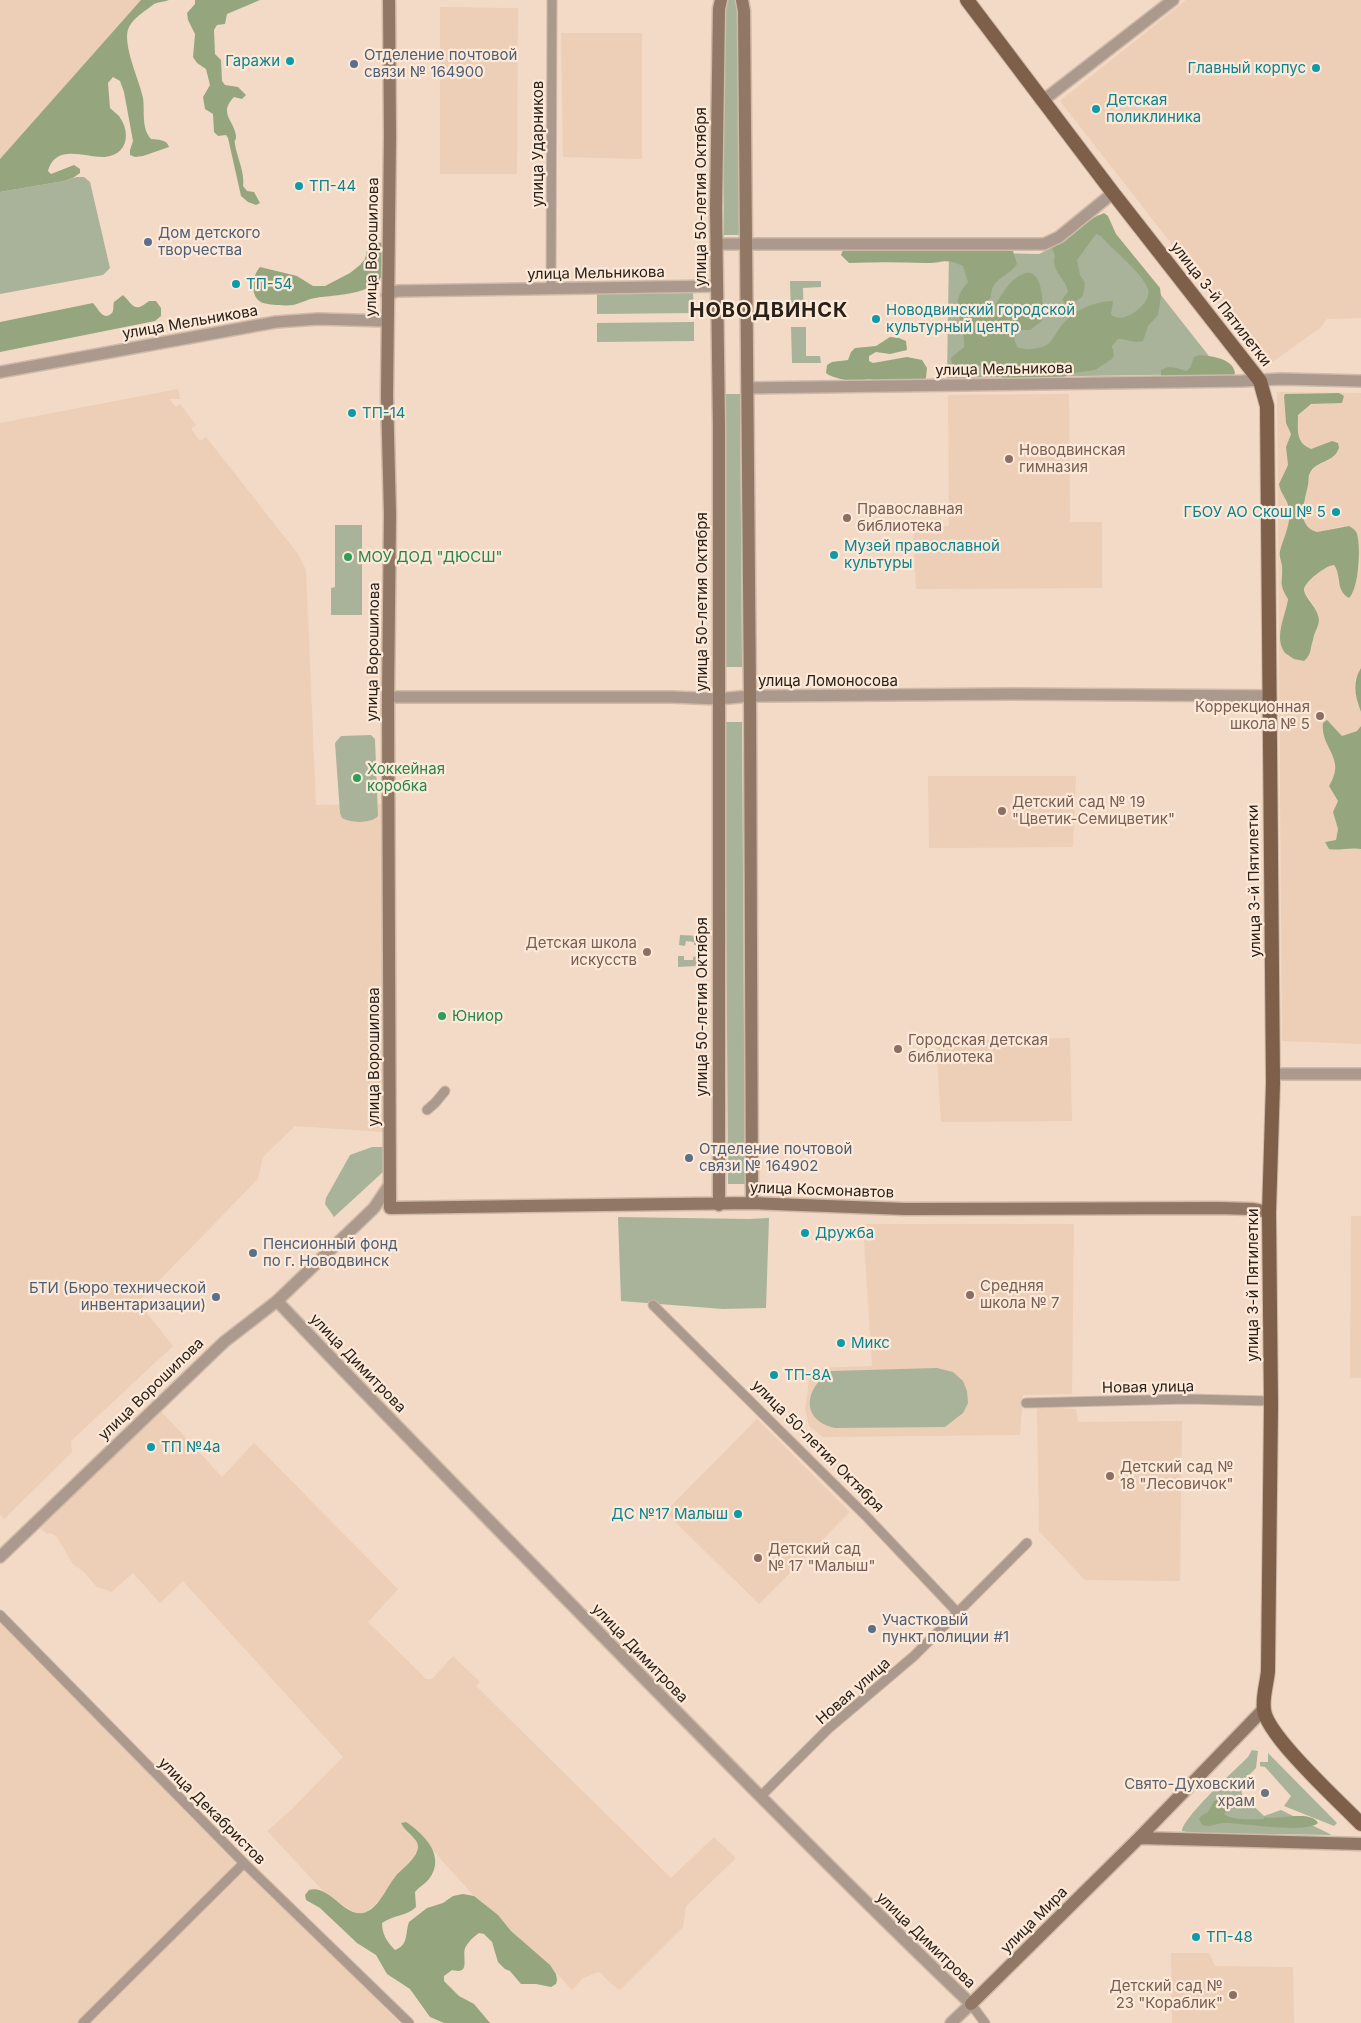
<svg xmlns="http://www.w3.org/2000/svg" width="1361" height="2023" viewBox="0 0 1361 2023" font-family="Inter,sans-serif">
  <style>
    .built { fill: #edceb6; fill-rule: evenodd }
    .green { fill: #a8b39a }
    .forest { fill: #95a67e }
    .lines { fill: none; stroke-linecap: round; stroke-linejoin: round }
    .minor-casing { stroke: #cfb9a7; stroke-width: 11 }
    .tertiary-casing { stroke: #cfb9a7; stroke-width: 14 }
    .secondary-casing { stroke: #cfb9a7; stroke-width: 15 }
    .primary-casing { stroke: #cfb9a7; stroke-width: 16 }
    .minor { stroke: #ab998e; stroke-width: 9 }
    .tertiary { stroke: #ab998e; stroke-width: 11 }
    .secondary { stroke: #917766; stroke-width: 12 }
    .primary { stroke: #7d5f4a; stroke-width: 14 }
    .culture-dot { fill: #0f9aa8; stroke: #fde9d8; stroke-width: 2 }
    .service-dot { fill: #5c6f8a; stroke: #fde9d8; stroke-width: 2 }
    .education-dot { fill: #8d6e63; stroke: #fde9d8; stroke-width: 2 }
    .leisure-dot { fill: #2e9e5b; stroke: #fde9d8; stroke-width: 2 }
    .worship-dot { fill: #6b7280; stroke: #fde9d8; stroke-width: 2 }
    .labels { text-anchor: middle; stroke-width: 4.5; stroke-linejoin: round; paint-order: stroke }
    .service-label { font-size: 15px; fill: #4e5e75; stroke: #fde9d8; text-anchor: start }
    .culture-label { font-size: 15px; fill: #0d838f; stroke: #fde9d8; text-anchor: start }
    .street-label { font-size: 15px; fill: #292019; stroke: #fde9d8 }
    .education-label { font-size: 15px; fill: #785e54; stroke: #fde9d8; text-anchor: start }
    .leisure-label { font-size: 15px; fill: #27864d; stroke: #fde9d8; text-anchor: start }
    .worship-label { font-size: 15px; fill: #5b616d; stroke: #fde9d8; text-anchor: end }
    .district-label { font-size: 20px; font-weight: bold; letter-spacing: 1px; fill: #292019; stroke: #fde9d8 }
  </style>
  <rect width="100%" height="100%" fill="#f3dac6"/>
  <path class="built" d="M0,0H141L0,159Z
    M1186,0H1361V318L1327,319L1320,328L1267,366L1060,101Z
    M440,7L518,8L517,174H440Z
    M561,33H642V159L563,157Z
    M178,389L180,399H169L176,407L180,404L196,425L191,429L200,441L206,437L298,554L306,570L316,805L384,804L383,1132L295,1126L263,1157L258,1179L138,1302L173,1346L71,1441L72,1452L4,1519L0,1514V423Z
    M1277,392L1361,393V668L1355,680V685L1357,704L1361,712V726L1357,731L1342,736L1334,729L1331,723L1327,741L1335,756V775L1329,786L1338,801L1333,812L1338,829L1336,840L1326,842L1344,848L1361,849V1044L1282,1041ZM1339,393L1332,403L1308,405L1298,415L1297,434L1306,447L1311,449L1332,441L1330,460L1317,465L1310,473L1303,512L1305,525L1312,531L1317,532L1343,526L1358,536L1360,566L1352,594L1338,582L1339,576L1334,565H1329L1324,568L1306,584L1304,588L1306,594L1314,606L1319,620L1318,625L1313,639L1310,654L1290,656L1285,653L1280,641L1281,630L1288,599L1281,580L1282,566L1279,559L1284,537L1289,526V509L1279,484L1288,465L1286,447L1291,434L1286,423L1284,396L1285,394Z
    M1069,394L1070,522H1102V588L916,589L913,527L949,526L948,395Z
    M928,776H1076L1073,847L929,848Z
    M1070,1038L1072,1121L941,1122L936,1041Z
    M1351,1216H1361V1378H1350Z
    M863,1224H1074L1072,1394L1023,1395L1020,1435L823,1437L809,1426L805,1409L811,1368L872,1366Z
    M1037,1407L1076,1409L1078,1422L1182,1421L1180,1581L1085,1580L1039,1531Z
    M161,1411L222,1477L254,1443L398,1589L368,1622L426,1679H432L453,1656L480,1682L476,1686L671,1878L714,1837L736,1858L686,1906L683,1927L620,1990L610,1983L601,1973L598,1972L583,1978L572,1990L550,1966L511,1931L498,1915L474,1896L410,1825L407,1833L417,1840L419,1846L414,1857L393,1879L380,1900L367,1912L361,1914L356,1913L329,1897L267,1831L290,1811L343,1757L183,1581L160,1603L133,1573L110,1593L108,1590L97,1587L84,1572L73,1564L56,1536L50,1533L47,1534L40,1528Z
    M757,1419L850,1512L759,1604L665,1512Z
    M0,1619L400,2023H0Z
    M1171,1953H1209L1215,1966L1293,1967L1294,2023H1172Z"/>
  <path class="green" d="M727,0H736L740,27V235H724L723,27Z
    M77,177H84L90,182L110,268L103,275L0,294V192L64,181Z
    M1098,215L1216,365L1211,374L947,378L949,252L1039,254L1061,243Z
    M790,281H821V287L803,288L804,316H791Z
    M693,293L694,313L597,314V294Z
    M694,322V341L597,342V323Z
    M791,327H806V356H820L821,363H792Z
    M723,394H740L742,667H726Z
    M335,525H362V615H331V588L335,587Z
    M725,722H742L745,1184H728Z
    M371,735L375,739L378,816C371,824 350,823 342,818L340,813L335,743L341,736Z
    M680,935L700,936L699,946L694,945V942L686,941L685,946L679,945Z
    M678,956H684V960H693V957L698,956V966L678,967Z
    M372,1147H384V1171L334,1217L325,1204L326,1198L350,1155Z
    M618,1217L749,1219L769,1218L766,1308L723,1309L621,1301Z
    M937,1368L953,1372L963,1381L967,1391L968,1403L963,1413L945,1427L835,1428C800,1420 804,1388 831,1371Z
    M1252,1750L1258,1751L1256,1768L1241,1783L1242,1795L1264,1816L1281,1810L1332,1835L1192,1833L1182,1831C1182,1818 1236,1769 1248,1757Z
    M1268,1753L1337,1823L1334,1826L1284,1806L1291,1796L1265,1767L1260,1766V1762H1268Z"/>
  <path class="forest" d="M141,0H169C164,2 158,2 154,4C147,10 134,17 129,27C121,43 140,81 143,98C145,111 141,128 151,139C158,140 167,139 169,147L143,156L135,157L130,155V150L133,141L124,92L120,81L113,77L108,83L110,108C113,111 116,113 119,116C131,132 128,155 105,157C85,158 56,143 48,171L51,174L74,165L80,169V173L73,178L64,181L0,192V159Z
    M195,0H260L227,14L225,24L217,25L214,30L215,54L221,60L222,81L225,85L238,87L246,95L242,99L234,97C218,114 234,120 236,136C236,142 234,139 235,144C237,158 245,172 243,186L247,191L254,192L260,203L256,205L248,202L241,196L228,138L226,135L218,136L214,132L213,114L205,109L203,97L210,85L206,69L197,63L193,57L195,34L188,20L187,13L195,4Z
    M1104,213L1108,216L1116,234L1160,288L1161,296L1158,315L1148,326L1143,341C1133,344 1127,338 1118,339L1112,346L1114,355L1112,359L1095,370L1073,373L1059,379H1005L976,364L961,367L952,364L951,358L964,347C966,320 946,306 968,282L963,266C943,257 943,264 924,263C899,262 874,262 849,263L841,255L843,250L1013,251L1017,264C1008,278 991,277 991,297L982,308L986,310L992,309C1001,297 1009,279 1023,274C1044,265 1044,310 1042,321L1030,330H1020L1014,338L1017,347C1024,351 1041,349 1048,344C1053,340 1055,334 1059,329C1069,312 1094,301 1113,301L1111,314C1121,327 1153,303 1148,289C1141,271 1114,252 1101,236L1096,234L1077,260L1080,275L1085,283L1083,296L1071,305H1066L1062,300L1068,291C1065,278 1050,270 1055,256L1051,245L1083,223Z
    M375,242L382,243C387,251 386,256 385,265C383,296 338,294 315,298C308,299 301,303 293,305C285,306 271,305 263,303C249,298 252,275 260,267L297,276L313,286H325L350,273L360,265L365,259L368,246Z
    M123,295C134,306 134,313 149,301H156L161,308V316L155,321L0,352V322L93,303C98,308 103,322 112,313C114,311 113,305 114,302Z
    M890,337L899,338L906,341L907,350L890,354L876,352L869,356V361L873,363L907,357L922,360L927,368L926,378L922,381L883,382L868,379L856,383C848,380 831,378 826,373L827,365L832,362L848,360L851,352L855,348L876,346Z
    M1199,355C1211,356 1233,358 1235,373L1232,377L1165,378L1161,375V370C1170,364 1176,368 1186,371L1190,368L1194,357Z
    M1339,393L1344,396L1342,403L1311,404L1298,415C1298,429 1295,442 1311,449L1332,441L1338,443L1339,448C1333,464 1316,460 1310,473C1308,476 1309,481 1308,485C1305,501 1295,526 1317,532L1349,526C1352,528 1356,530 1357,534C1361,547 1359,588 1349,598C1335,590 1342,576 1334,565C1326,565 1305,582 1304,589C1304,598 1319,608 1319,621C1318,628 1314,633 1313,640C1310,648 1312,654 1304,661L1294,659L1285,653C1273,638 1286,615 1288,599C1278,583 1283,582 1282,566C1281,560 1279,557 1280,551C1284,536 1291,525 1289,509C1288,500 1280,493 1279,484L1288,465L1286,447L1291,434L1286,423L1284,396L1285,394Z
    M1361,668V712C1355,697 1352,682 1361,668Z
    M1327,720L1342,736L1357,731L1361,726V849C1350,847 1339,851 1329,849L1325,842L1336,840L1338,829L1333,812L1338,801L1329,786C1347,757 1320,749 1323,723Z
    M1225,1798L1229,1799L1231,1804L1224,1814C1232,1821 1254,1819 1264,1819V1817C1277,1821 1310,1809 1318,1823C1306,1834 1243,1823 1225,1823C1216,1823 1210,1828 1202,1825L1199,1819L1201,1816L1208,1812L1214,1801Z
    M406,1822C425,1835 446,1856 429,1879C425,1884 419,1887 415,1892L416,1907C407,1916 393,1915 382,1923C382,1934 387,1942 395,1950C409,1945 405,1933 409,1922L427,1908L443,1903L453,1896L463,1894L474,1896L498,1915L511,1931L550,1965L556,1974L557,1980L556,1984L551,1987L536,1984H521L510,1971L505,1969L498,1962L492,1942L484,1934L479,1933C473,1937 468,1942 465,1948C462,1958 471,1975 452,1970L444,1976V1981L459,1996L474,2004L490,2023H444L430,2017L410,1989L387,1974L376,1955L357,1943L320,1908L306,1900L305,1895L309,1890C329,1884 344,1917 363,1913C378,1910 386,1888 395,1877C402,1868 417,1859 418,1847C419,1839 405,1832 401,1823Z"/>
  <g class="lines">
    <defs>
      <path id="minor" d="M551,289L552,0
        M427,1110L435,1103L445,1091
        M653,1305L866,1516L957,1612
        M1026,1403L1187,1399L1270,1401
        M0,1615L244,1863L409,2023
        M760,1797L828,1729L914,1656L1027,1543
        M971,2004L985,2023
        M83,2023L244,1863"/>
      <path id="tertiary" d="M1041,100L1050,95L1173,0
        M716,244H1044L1059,237L1113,193
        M387,295L397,291L717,286
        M0,372L276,322L318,319L387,321
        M747,388L1242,381L1282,379L1361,381
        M388,697H672L718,699L750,696L1012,694L1269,696
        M1273,1074H1361
        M277,1301C391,1421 507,1539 623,1657C738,1774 853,1891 971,2004L951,2023
        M0,1557L224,1342L277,1301L374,1208L390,1184"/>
      <path id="secondary" d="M389,0L390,135L387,396L390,514L388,697L390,1208L752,1203L905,1209L1218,1208L1252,1209L1269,1212
        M742,0L744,11L750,696L752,1203
        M719,1205V427L716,208L719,9L721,0
        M1139,1838L1361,1844
        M971,2004L1139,1838L1264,1709"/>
      <path id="primary" d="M967,0L1113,193L1260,381L1267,406L1273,1083L1269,1212L1271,1405L1268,1671C1267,1683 1262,1698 1264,1710C1267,1736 1340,1802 1361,1824"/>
    </defs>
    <use href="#minor" class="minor-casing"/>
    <use href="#tertiary" class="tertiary-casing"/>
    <use href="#secondary" class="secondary-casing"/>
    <use href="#primary" class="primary-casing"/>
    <use href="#minor" class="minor"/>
    <use href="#tertiary" class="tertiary"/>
    <use href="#secondary" class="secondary"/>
    <use href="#primary" class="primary"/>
  </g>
  <g class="culture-dot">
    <circle cx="290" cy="61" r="5"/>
    <circle cx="1316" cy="68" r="5"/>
    <circle cx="1096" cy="109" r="5"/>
    <circle cx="299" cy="186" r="5"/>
    <circle cx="236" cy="284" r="5"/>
    <circle cx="876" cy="319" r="5"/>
    <circle cx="352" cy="413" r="5"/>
    <circle cx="1336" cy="512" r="5"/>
    <circle cx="834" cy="555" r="5"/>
    <circle cx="805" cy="1233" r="5"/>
    <circle cx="841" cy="1343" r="5"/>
    <circle cx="774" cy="1375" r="5"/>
    <circle cx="151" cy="1447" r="5"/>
    <circle cx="738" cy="1514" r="5"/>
    <circle cx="1196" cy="1937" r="5"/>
  </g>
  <g class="service-dot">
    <circle cx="354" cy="64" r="5"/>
    <circle cx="148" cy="242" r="5"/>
    <circle cx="689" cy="1158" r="5"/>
    <circle cx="253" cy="1253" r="5"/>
    <circle cx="216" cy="1297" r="5"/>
    <circle cx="872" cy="1629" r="5"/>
  </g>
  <g class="education-dot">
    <circle cx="1009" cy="459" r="5"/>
    <circle cx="847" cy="518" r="5"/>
    <circle cx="1320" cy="716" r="5"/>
    <circle cx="1002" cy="811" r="5"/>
    <circle cx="647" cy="952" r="5"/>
    <circle cx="898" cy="1049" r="5"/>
    <circle cx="970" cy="1295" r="5"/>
    <circle cx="1110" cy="1476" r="5"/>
    <circle cx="758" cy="1558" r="5"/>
    <circle cx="1233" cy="1995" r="5"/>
  </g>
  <g class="leisure-dot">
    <circle cx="348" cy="557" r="5"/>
    <circle cx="357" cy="778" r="5"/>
    <circle cx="442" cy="1016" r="5"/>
  </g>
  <circle class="worship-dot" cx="1265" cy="1793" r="5"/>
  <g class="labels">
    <g class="service-label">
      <text x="364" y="60">Отделение почтовой<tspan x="364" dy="17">связи № 164900</tspan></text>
      <text x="158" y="238">Дом детского<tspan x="158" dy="17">творчества</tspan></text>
      <text x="699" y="1154">Отделение почтовой<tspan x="699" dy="17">связи № 164902</tspan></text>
      <text x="263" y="1249">Пенсионный фонд<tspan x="263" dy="17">по г. Новодвинск</tspan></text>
      <text x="206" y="1293" text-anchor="end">БТИ (Бюро технической<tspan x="206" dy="17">инвентаризации)</tspan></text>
      <text x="882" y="1625">Участковый<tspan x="882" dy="17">пункт полиции #1</tspan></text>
    </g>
    <g class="culture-label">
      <text x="280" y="66" text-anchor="end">Гаражи</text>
      <text x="1306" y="73" text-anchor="end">Главный корпус</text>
      <text x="1106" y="105">Детская<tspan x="1106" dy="17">поликлиника</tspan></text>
      <text x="309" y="191">ТП-44</text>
      <text x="246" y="289">ТП-54</text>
      <text x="886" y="315">Новодвинский городской<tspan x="886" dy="17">культурный центр</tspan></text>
      <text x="362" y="418">ТП-14</text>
      <text x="1326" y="517" text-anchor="end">ГБОУ АО Скош № 5</text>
      <text x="844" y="551">Музей православной<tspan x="844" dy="17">культуры</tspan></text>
      <text x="815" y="1238">Дружба</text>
      <text x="851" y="1348">Микс</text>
      <text x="784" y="1380">ТП-8А</text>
      <text x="161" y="1452">ТП №4а</text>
      <text x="728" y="1519" text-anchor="end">ДС №17 Малыш</text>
      <text x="1206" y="1942">ТП-48</text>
    </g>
    <g class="street-label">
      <text transform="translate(538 144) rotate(-90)" y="5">улица Ударников</text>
      <text transform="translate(701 197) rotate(-90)" y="5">улица 50-летия Октября</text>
      <text transform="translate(372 247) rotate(-89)" y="5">улица Ворошилова</text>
      <text transform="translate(596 273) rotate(-1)" y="5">улица Мельникова</text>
      <text transform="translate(1221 304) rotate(52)" y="5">улица 3-й Пятилетки</text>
      <text transform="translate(190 322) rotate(-10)" y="5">улица Мельникова</text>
      <text transform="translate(1004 369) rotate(-1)" y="5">улица Мельникова</text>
      <text transform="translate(702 602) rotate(-90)" y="5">улица 50-летия Октября</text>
      <text transform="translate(373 652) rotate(-89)" y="5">улица Ворошилова</text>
      <text x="828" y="686">улица Ломоносова</text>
      <text transform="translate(1254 881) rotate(-91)" y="5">улица 3-й Пятилетки</text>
      <text transform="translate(702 1007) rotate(-90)" y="5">улица 50-летия Октября</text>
      <text transform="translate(374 1057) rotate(-90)" y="5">улица Ворошилова</text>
      <text transform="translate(822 1190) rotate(2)" y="5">улица Космонавтов</text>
      <text transform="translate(1253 1285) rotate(-90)" y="5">улица 3-й Пятилетки</text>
      <text transform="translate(358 1363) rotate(46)" y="5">улица Димитрова</text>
      <text transform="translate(1148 1387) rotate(-1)" y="5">Новая улица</text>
      <text transform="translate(151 1389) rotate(-44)" y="5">улица Ворошилова</text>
      <text transform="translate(818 1446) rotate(45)" y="5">улица 50-летия Октября</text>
      <text transform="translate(640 1653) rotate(46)" y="5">улица Димитрова</text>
      <text transform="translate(853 1691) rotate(-41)" y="5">Новая улица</text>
      <text transform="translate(212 1811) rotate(45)" y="5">улица Декабристов</text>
      <text transform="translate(1034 1920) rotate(-45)" y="5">улица Мира</text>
      <text transform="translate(926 1940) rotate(44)" y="5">улица Димитрова</text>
    </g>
    <g class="education-label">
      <text x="1019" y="455">Новодвинская<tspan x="1019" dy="17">гимназия</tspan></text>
      <text x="857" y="514">Православная<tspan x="857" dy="17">библиотека</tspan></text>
      <text x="1310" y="712" text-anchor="end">Коррекционная<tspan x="1310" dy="17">школа № 5</tspan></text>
      <text x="1012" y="807">Детский сад № 19<tspan x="1012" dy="17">"Цветик-Семицветик"</tspan></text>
      <text x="637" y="948" text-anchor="end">Детская школа<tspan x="637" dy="17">искусств</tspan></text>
      <text x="908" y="1045">Городская детская<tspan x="908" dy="17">библиотека</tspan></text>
      <text x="980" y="1291">Средняя<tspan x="980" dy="17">школа № 7</tspan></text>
      <text x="1120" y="1472">Детский сад №<tspan x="1120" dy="17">18 "Лесовичок"</tspan></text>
      <text x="768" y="1554">Детский сад<tspan x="768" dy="17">№ 17 "Малыш"</tspan></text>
      <text x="1223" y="1991" text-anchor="end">Детский сад №<tspan x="1223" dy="17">23 "Кораблик"</tspan></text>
    </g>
    <g class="leisure-label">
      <text x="358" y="562">МОУ ДОД "ДЮСШ"</text>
      <text x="367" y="774">Хоккейная<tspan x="367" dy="17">коробка</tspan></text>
      <text x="452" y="1021">Юниор</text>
    </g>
    <g class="worship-label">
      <text x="1255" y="1789">Свято-Духовский<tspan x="1255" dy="17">храм</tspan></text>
    </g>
    <g class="district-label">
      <text x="769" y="317">НОВОДВИНСК</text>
    </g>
  </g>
</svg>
